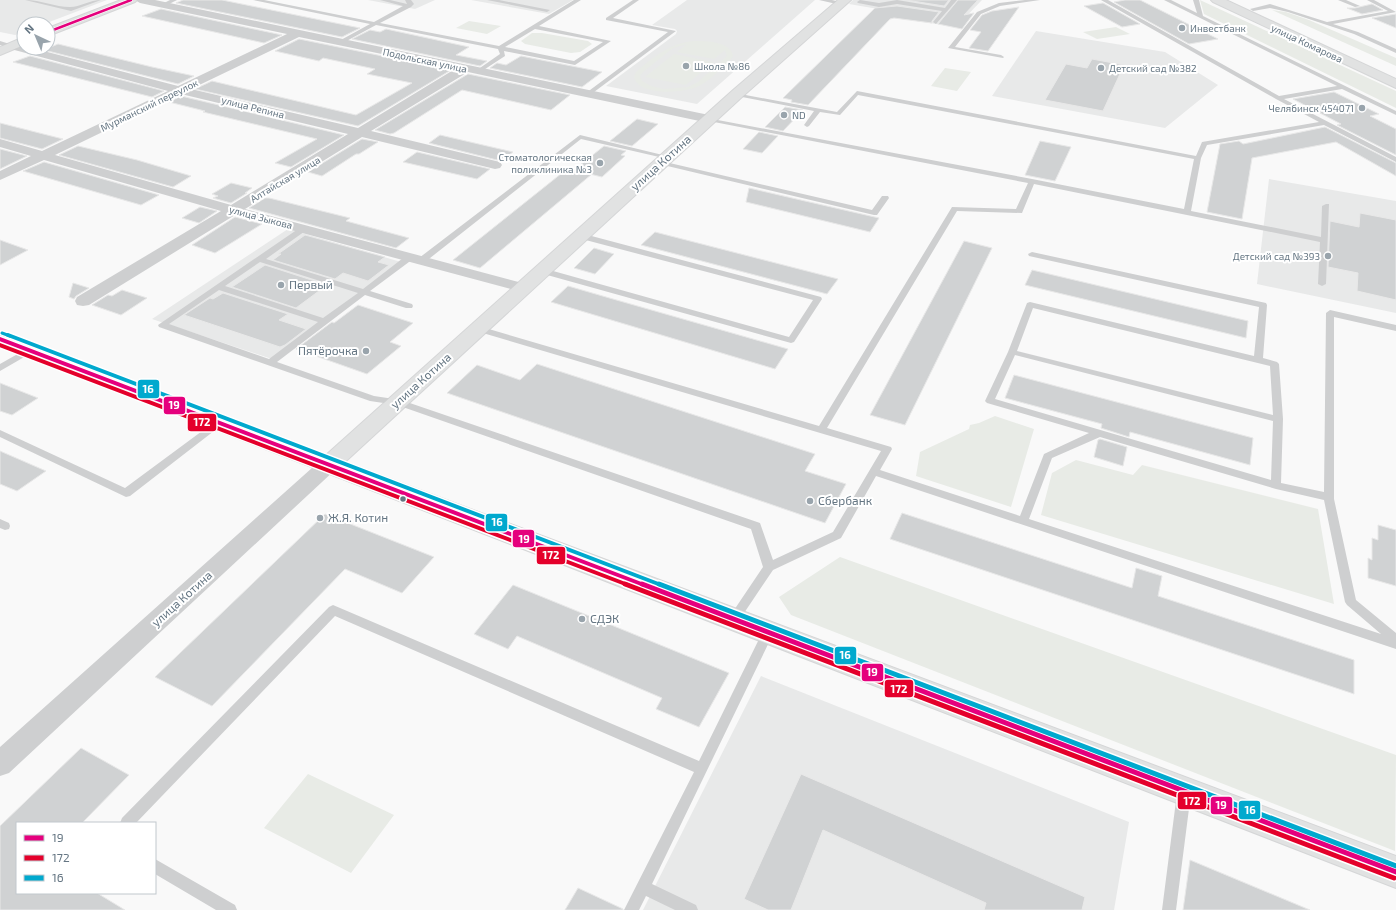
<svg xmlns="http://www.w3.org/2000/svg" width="1396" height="910" viewBox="0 0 1396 910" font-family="'Exo 2',sans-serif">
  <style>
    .built { fill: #e8e9e9 }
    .green { fill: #e8ebe6; fill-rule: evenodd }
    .building { fill: #d0d2d3; stroke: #e8e8e8 }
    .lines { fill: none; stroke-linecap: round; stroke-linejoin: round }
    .secondary-casing { stroke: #d5d6d7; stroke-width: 2 }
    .primary-casing { stroke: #d5d6d7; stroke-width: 2 }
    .lane { fill: #cecfd0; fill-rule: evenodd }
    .street { fill: #cecfd0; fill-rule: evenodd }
    .secondary { fill: #e1e2e2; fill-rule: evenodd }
    .primary { fill: #e1e2e2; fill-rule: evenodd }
    .bus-1-far2-casing { stroke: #fff; stroke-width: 4 }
    .bus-1-far1-casing { stroke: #fff; stroke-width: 7 }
    .bus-1-casing { stroke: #fff; stroke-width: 8 }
    .bus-2-far1-casing { stroke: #fff; stroke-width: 7 }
    .bus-2-casing { stroke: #fff; stroke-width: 8 }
    .bus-3-far2-casing { stroke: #fff; stroke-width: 5.5 }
    .bus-3-far1-casing { stroke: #fff; stroke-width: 7 }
    .bus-3-casing { stroke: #fff; stroke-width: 8 }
    .bus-1-far2 { stroke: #e5007d; stroke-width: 2.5 }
    .bus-1-far1 { stroke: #e5007d; stroke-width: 4 }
    .bus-1 { stroke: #e5007d; stroke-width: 5 }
    .bus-2-far1 { stroke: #e4002b; stroke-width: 4 }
    .bus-2 { stroke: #e4002b; stroke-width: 5 }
    .bus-3-far2 { stroke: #00a9ce; stroke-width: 3 }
    .bus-3-far1 { stroke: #00a9ce; stroke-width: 4 }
    .bus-3 { stroke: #00a9ce; stroke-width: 5 }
    .poi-dot { fill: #99a4ac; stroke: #fff; stroke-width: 1.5 }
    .bus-dot { fill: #657683; stroke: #fff; stroke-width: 1.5 }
    .labels { text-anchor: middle; stroke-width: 4; stroke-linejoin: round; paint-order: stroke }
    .far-poi-label { font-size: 10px; fill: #657683; stroke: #fff; text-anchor: start }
    .far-street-label { font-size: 10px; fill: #657683; stroke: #fff }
    .street-label { font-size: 12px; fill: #657683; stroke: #fff }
    .poi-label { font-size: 12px; fill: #657683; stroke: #fff; text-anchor: start }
    .line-badge { stroke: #fff; stroke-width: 1.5 }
    .badge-label { font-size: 11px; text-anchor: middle; font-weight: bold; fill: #fff }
  </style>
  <rect width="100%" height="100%" fill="#f9f9f9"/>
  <path class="built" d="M0,0H107L44,24H24V32L15,35L0,32Z
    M368,0H435L415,9Z
    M471,0H573L549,14Z
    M687,0H815L697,104L606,86L676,34L677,31L675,29L652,25Z
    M853,0H982L956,27L916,21L919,16L849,4Z
    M1036,31L1165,52L1218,85L1165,128L992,96Z
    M1269,179L1396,201V313L1257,284Z
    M288,229L401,262L275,360L152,319Z
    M761,676L1129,822L1114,910H643Z"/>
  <path class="green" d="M1200,0L1396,91V108L1204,14Z
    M1272,10L1286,12L1309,20L1396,58V66Z
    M469,21L501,26L487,34L456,28Z
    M1116,27L1130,34L1097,39L1083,32Z
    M532,33H542L588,41L592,44L580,52L571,53L525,44L521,41Z
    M694,41C706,41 730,41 733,56L730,60C721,68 711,80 699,86C685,93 639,97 634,77L636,72C653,57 671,43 694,41ZM687,44L677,52L714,59L725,50L727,56L698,82L688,87L664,89L651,86L642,81L640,76L643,72L673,48Z
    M674,54L713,62L686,85L645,77Z
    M945,68L971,72L957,91L931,86Z
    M995,416L1034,429L1011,507L916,476L920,452L969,429L970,425L979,423Z
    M1076,460L1133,475L1142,465L1318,509L1334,604L1041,515L1052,473Z
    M840,557L1396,755L1395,851L791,615L779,597Z
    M308,774L394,815L351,873L264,828Z"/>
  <path class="building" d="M183,0H222L360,28L342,37L176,3Z
    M906,0H949L944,6Z
    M958,0H978L964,15L974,13L962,29L938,24Z
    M1125,0H1140L1218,39L1189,44L1114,2Z
    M1103,3L1140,24L1122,27L1084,6Z
    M1372,4L1383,10L1362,14L1347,8H1355Z
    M897,6L939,12L932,21V23L894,18L890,19L808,105L791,102L792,100L783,98L875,8Z
    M1019,7L988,51L969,48L981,32L970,30L982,15L992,11Z
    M161,9L282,35L264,43L142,16Z
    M1396,14V28L1372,18Z
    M386,29L469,47L456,55L487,61L480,66L352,39L370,30L380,32Z
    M299,39L451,70L358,126L195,89L212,81L356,115L412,83L367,74L375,69L323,58L319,61L275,51Z
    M58,44L152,67L194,76L178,84L44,50Z
    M30,56L164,91L152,97L13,62Z
    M521,56L602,72L582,87L490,68L497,63L506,65Z
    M1092,59L1124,65L1103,111L1045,100L1066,64L1087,68Z
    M468,74L570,95L551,110L462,90L394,133L390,134L375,130Z
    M1334,92L1379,114L1370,116L1396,129V155L1337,125L1341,124L1293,99Z
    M181,96L344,135L291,167L275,163L317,139L203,112L205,111L169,102Z
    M785,107L803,110L783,131L765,127Z
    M637,119L658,124L632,146L610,141Z
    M0,123L63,139L42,149L0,138Z
    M1325,127L1396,163V176L1336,142L1252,158L1242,219L1207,212L1220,144L1239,141L1243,144Z
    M759,132L778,136L762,153L743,149Z
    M440,135L513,152L501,161L429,143Z
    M362,139L378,142L359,154H356L322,176L308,172Z
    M1040,141L1071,147L1055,181L1025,175Z
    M78,146L137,160L191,176L173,187L59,155Z
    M604,146L626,151L621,155L625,156L602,177L574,170Z
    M0,149L27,156L0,169Z
    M417,152L490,169L477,179L403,162Z
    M44,162L159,195L141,205L23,171Z
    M567,169L592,174L480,268L453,260Z
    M231,183L252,188L245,193H247L231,203L213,198L218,196L212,194Z
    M749,188L805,201L879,218L870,232L746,202Z
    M265,198H269L350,218L346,221L409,238L396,248L249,208Z
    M200,207L217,211L199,223L182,218Z
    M1360,213L1396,220V300L1357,291L1358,273L1328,267L1330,221L1359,227Z
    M235,217L262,224L215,253L192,245Z
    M655,232L838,279L827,294L641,245Z
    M305,235L385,257L378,262L389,265L368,281L343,273L335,279L273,260L281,254H278Z
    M0,240L28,250L0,265Z
    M964,241L992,248L905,425L870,415Z
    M594,248L614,254L595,274L574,268Z
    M265,265L327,285L296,308L232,287Z
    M1032,270L1248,321L1246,338L1025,285Z
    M73,283L89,288L76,296L74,299L69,297Z
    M568,286L606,297L788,349L775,369L551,302Z
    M122,290L147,298L121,315L92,305L108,295L112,296Z
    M223,293L288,314L279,320L306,329L285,345L280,347L184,315L210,298L213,299Z
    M358,305L413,323L390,342L401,346L367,374L296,349L332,322L334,323Z
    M537,364L815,454L805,471L846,484L825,523L447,393L477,365L520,380Z
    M1014,375L1253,438L1250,465L1130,432L1129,437L1101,428L1102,424L1005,398Z
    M0,383L38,398L12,415L0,411Z
    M1100,439L1127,447L1123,466L1094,457L1098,440Z
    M0,451L46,471L17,491L0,484Z
    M902,513L1132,588L1136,568L1162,576L1158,596L1354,660V694L890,539Z
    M325,514L434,557L402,593L345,569L212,706L155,677Z
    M1378,525L1396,530V586L1368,578V558L1372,560V538L1378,540Z
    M513,585L729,673L699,727L656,709L662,698L517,636L508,649L474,634Z
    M81,748L129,775L82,823H17V893H97L125,910H0V826Z
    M801,774L1085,897L1082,910H984L986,903L823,830L791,910H768L744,899Z
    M1190,860L1310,910H1183Z
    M578,888L623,909V910H565Z"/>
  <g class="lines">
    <defs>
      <path id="secondary" d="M121,0H137L135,2L48,36V28Z
        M838,0H851L742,97L345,462L1396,856V888L0,346V333L326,455L732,91Z
        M24,37V45L0,55V47Z"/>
      <path id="primary" d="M1211,0H1226L1396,79V88L1213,2Z"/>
    </defs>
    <use href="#secondary" class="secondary-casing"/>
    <use href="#primary" class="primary-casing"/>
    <path class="lane" d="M25,0C41,0 55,7 70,7C80,7 90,0 101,0L71,11Z
      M170,0H177L165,6L160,5Z
      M253,0H264L374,22L403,6L380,0H390L407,4L405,0H411L414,4L411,7L380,23L499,46L574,0H581L539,26L611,41L575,65L504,51L505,56L479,73L477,72V70L500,54L498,49L376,25L341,44L338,42L339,41L370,24ZM535,29L603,42L574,61L505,47Z
      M487,0H499L550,10L547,12Z
      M633,0H639L613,18L676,31L590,95H586V93L668,32L606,20V18Z
      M819,0H832L844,3L841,5Z
      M860,0L879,3L897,0L945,8L951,0H957L936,24L933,22L942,11L897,4L879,7L858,3L857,2Z
      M1025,0H1040L1000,6L981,14L955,47L1001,55L1004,57L1003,58L948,48L977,12L999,3Z
      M1101,0H1108L1279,96L1337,86L1164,0H1171L1197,13L1193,0H1199L1203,16L1396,111V115L1394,114L1342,89L1284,99L1396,157V162L1324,125L1207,145L1201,158L1191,211L1321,237L1322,206L1326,204H1329L1326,284L1322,286L1318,284L1320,242L1034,184L1022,213L957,211L827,428L891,447L892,449L880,470L1020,516L1044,454L1089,433L987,403L985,401L1008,352L1027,303L1030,302L1254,356L1259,307L1029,256L1028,254L1032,252L1266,303L1267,305L1263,358L1277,362L1279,364L1283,419L1281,483L1324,492L1326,313L1330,310L1396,325V331L1334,317V499L1356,600L1396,633V649L876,476L841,538L773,570L738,622L734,624L730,622L728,619L763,567L751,529L397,405L370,401L159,327L158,325L301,227H304L308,229L266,259L363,289L407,255H413V259L370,291L412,304L413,306L412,308H406L365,295L277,362L374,396L401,400L760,523L773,560L833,532L881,451L476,331L475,329L476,327H482L819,426L952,207L1016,209L1028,183L709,121L707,120V118L1032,179L1184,209L1194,159L858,95L840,115L820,112L809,126L807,127L804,125L814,111L737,96L734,94L735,93L837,112L857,91L1196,156L1202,142L1319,122L1276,99ZM260,262L358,293L323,318L225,286ZM219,290L318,322L269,359L169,324ZM1033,308L1270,366L1273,415L1017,351ZM1015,355L1273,421L1271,480L995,399ZM1100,437L1276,489L1324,500L1345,602L1347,605L1381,634L1029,519L1052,458Z
      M1338,0H1346L1360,6L1355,7Z
      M1367,0H1374L1396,12L1333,24L1358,32L1396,49V53L1354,34L1288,12L1270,8L1253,11L1250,9L1270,4L1327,22L1388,11Z
      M0,41L13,45L14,46L11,48L0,45Z
      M580,135L671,157L668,159L581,139L425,262H419V258Z
      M661,161L872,210L882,196H888L889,198L877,215H874L659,164L658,163Z
      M578,234H584L821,297L822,299L794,342L791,343L540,273V269H546L789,337L813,300L578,238Z
      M30,347L34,350L33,352L0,371V364Z
      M220,419L223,420L225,422L223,424L130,496L126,497L0,437V430L125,488L217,420Z
      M0,519L9,523L10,526L9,529L5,530L0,528Z
      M333,605L699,761L764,629L768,627L772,629L774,632L652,884L696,905L698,910H675L646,896L639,910H624L694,772L335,616L136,823H120L122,818L329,607Z
      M1184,787L1189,789L1191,793L1176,910H1162L1177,793L1179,789Z
      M155,859L235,905L237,910H216L155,874Z"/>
    <path class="street" d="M135,0H155L709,115L714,116L715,119L714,122L709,123L468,72L371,131L500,162L502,165L500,168L495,169L362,137L245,209L530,285L532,288L530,291L524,293L518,291L235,215L89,305L83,306L77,305L75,301L77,297L221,211L44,160L0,180V171L31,156L0,147V139L42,151L168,91L7,48L5,46L7,44L11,43L24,46V48H32L178,86L287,34L140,3ZM299,37L455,69L358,128L191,89ZM181,94L348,134L231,205L55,155Z
      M329,457L336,459L339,464L336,469L9,773L0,776V747L322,459Z"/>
    <use href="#secondary" class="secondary"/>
    <use href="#primary" class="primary"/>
    <defs>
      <path id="bus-1-far2" d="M48,32L131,0"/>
      <path id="bus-1-far1" d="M0,339L644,585"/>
      <path id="bus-1" d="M642,584L1396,872"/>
      <path id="bus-2-far1" d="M0,345L628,585"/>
      <path id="bus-2" d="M625,584L1394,878"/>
      <path id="bus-3-far2" d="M2,333L10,336"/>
      <path id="bus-3-far1" d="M8,335L661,585"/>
      <path id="bus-3" d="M659,584L1396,866"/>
    </defs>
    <use href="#bus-1-far2" class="bus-1-far2-casing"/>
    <use href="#bus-1-far1" class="bus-1-far1-casing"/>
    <use href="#bus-1" class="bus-1-casing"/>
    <use href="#bus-2-far1" class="bus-2-far1-casing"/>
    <use href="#bus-2" class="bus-2-casing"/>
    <use href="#bus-3-far2" class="bus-3-far2-casing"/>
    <use href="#bus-3-far1" class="bus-3-far1-casing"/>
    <use href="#bus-3" class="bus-3-casing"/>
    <use href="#bus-1-far2" class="bus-1-far2"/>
    <use href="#bus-1-far1" class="bus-1-far1"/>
    <use href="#bus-1" class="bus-1"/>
    <use href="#bus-2-far1" class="bus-2-far1"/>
    <use href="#bus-2" class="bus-2"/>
    <use href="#bus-3-far2" class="bus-3-far2"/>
    <use href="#bus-3-far1" class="bus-3-far1"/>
    <use href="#bus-3" class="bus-3"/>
  </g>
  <g class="poi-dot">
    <circle cx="1182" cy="28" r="4"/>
    <circle cx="686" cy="66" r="4"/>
    <circle cx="1101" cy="68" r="4"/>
    <circle cx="1362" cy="108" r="4"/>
    <circle cx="784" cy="115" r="4"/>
    <circle cx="600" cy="163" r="4"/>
    <circle cx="1328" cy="256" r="4"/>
    <circle cx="281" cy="285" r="4"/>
    <circle cx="366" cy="351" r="4"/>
    <circle cx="810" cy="501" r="4"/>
    <circle cx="320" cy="518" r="4"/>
    <circle cx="582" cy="619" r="4"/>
  </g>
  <circle class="bus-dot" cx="403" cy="499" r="3.5"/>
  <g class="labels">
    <g class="far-poi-label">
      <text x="1190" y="32">Инвестбанк</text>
      <text x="694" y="70">Школа №86</text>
      <text x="1109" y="72">Детский сад №382</text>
      <text x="1354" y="112" text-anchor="end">Челябинск 454071</text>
      <text x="792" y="119">ND</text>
      <text x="592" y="161" text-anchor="end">Стоматологическая<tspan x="592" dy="12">поликлиника №3</tspan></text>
      <text x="1320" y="260" text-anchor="end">Детский сад №393</text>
    </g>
    <g class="far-street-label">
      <text transform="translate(1307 43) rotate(25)" y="4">улица Комарова</text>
      <text transform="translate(425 60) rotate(12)" y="4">Подольская улица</text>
      <text transform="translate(149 105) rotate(-26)" y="4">Мурманский переулок</text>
      <text transform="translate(253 107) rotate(14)" y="4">улица Репина</text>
      <text transform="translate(285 179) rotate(-31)" y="4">Алтайская улица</text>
      <text transform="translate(261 217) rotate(15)" y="4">улица Зыкова</text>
    </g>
    <g class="street-label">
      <text transform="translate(661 163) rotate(-42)" y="4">улица Котина</text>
      <text transform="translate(421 381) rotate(-42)" y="4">улица Котина</text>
      <text transform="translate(182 599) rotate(-42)" y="4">улица Котина</text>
    </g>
    <g class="poi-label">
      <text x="289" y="289">Первый</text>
      <text x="358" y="355" text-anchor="end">Пятёрочка</text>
      <text x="818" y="505">Сбербанк</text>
      <text x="328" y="522">Ж.Я. Котин</text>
      <text x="590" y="623">СДЭК</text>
    </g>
  </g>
  <g class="line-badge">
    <rect x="137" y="379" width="23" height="20" rx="4" fill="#00a9ce"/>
    <rect x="163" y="396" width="23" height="19" rx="4" fill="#e5007d"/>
    <rect x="187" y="413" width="30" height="19" rx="4" fill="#e4002b"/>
    <rect x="485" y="513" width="23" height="19" rx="4" fill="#00a9ce"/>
    <rect x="512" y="529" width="23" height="19" rx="4" fill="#e5007d"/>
    <rect x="536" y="546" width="30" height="19" rx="4" fill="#e4002b"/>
    <rect x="834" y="646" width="23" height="19" rx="4" fill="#00a9ce"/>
    <rect x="861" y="663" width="23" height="19" rx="4" fill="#e5007d"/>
    <rect x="884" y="679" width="30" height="19" rx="4" fill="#e4002b"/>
    <rect x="1177" y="791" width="30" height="19" rx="4" fill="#e4002b"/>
    <rect x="1210" y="796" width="23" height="19" rx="4" fill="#e5007d"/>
    <rect x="1238" y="800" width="23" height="20" rx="4" fill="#00a9ce"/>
  </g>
  <g class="badge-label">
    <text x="148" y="393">16</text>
    <text x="174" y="409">19</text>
    <text x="202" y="426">172</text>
    <text x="497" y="526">16</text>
    <text x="524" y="543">19</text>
    <text x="551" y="559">172</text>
    <text x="845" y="659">16</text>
    <text x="872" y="676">19</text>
    <text x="899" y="693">172</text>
    <text x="1192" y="805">172</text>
    <text x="1221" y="809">19</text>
    <text x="1250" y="814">16</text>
  </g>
  <rect x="16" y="822" width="140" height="72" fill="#ffffff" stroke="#c1c8cd"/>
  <rect x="24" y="835" width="20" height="6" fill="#e5007d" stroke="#c1c8cd"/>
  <text x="52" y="842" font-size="12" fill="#657683">19</text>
  <rect x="24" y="855" width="20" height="6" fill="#e4002b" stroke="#c1c8cd"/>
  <text x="52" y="862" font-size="12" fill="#657683">172</text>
  <rect x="24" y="875" width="20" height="6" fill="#00a9ce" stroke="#c1c8cd"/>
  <text x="52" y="882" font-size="12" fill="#657683">16</text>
  <g transform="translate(36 36) rotate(316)"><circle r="19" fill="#ffffff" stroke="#c1c8cd"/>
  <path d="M0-3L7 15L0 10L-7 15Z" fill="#99a4ac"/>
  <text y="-6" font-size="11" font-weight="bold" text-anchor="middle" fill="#657683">N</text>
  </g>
</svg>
